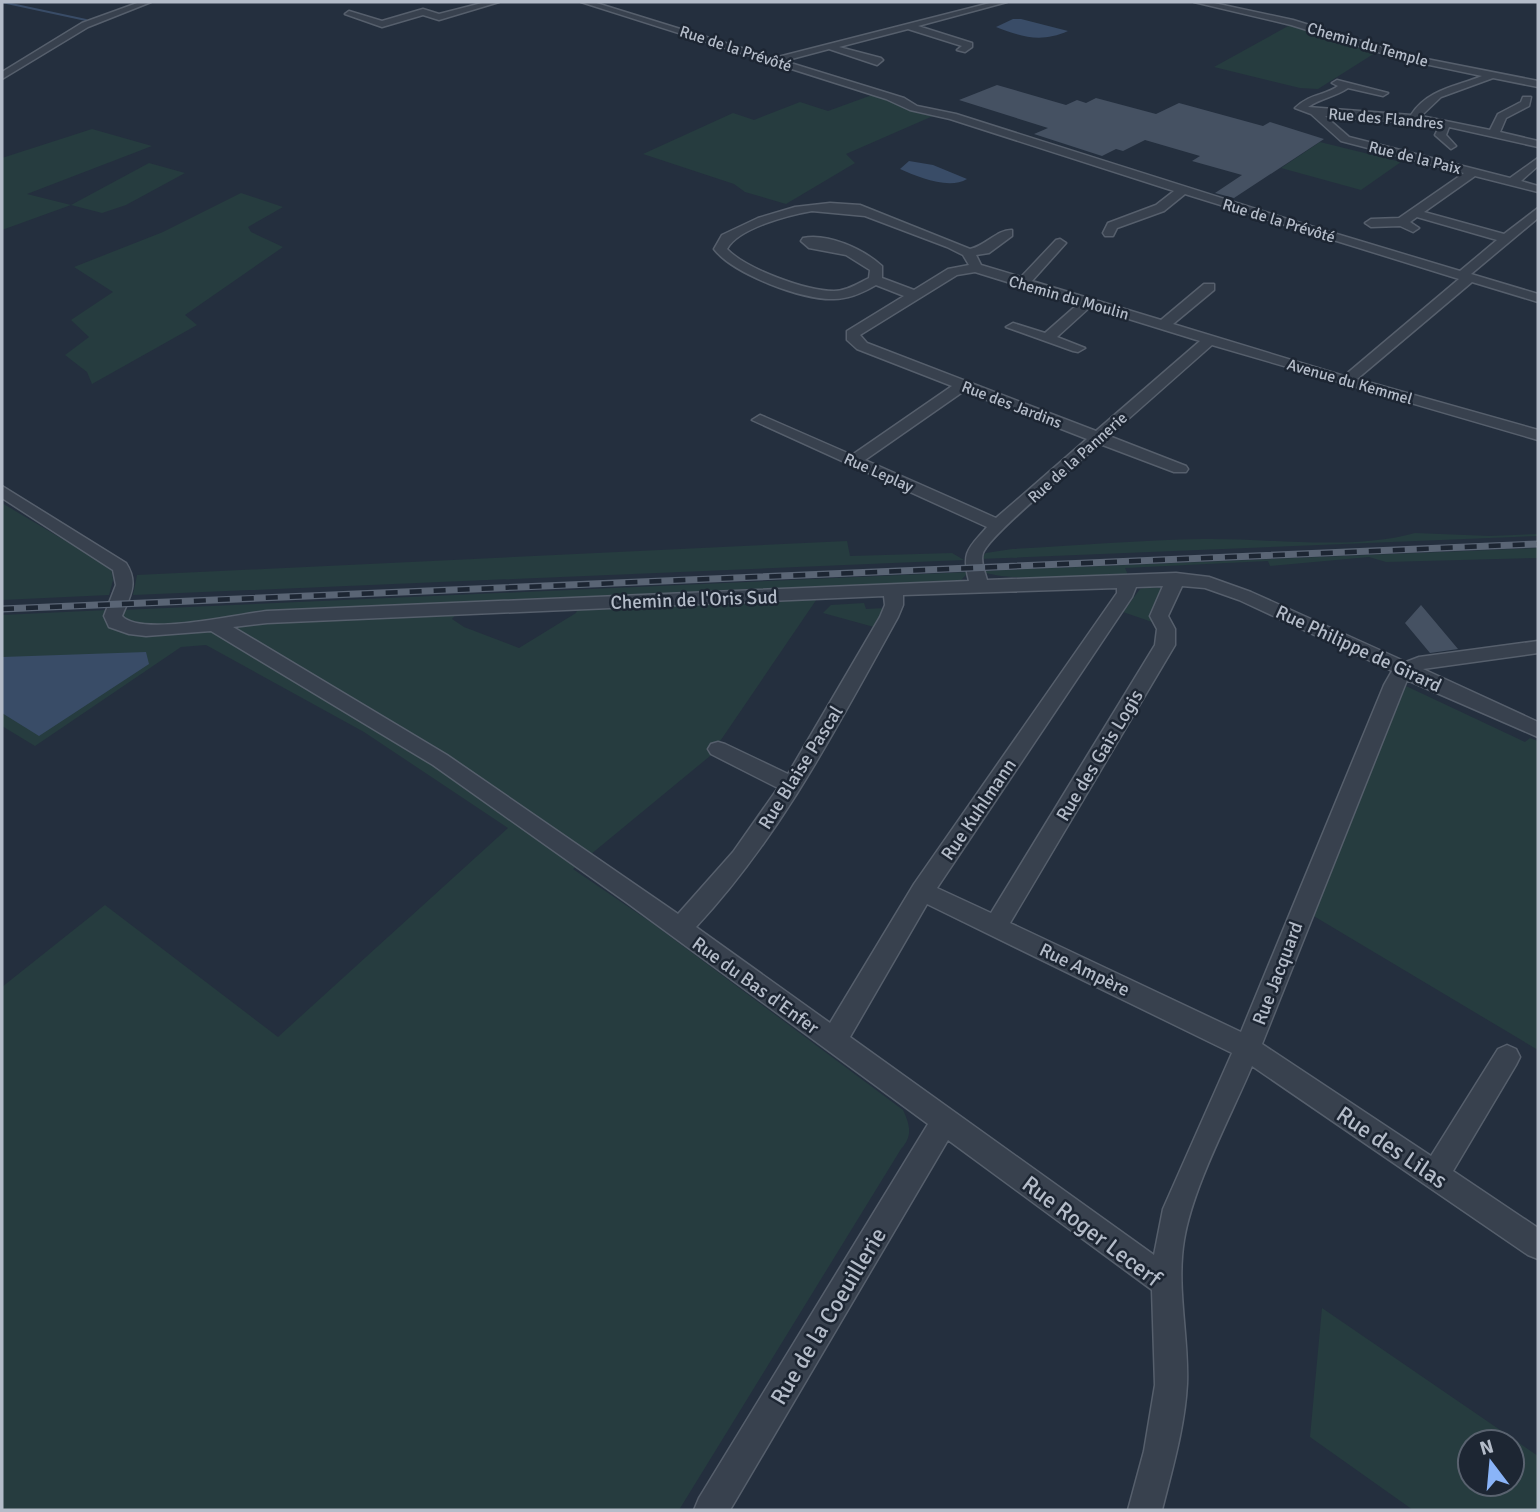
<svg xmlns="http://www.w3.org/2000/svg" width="1540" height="1512" viewBox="0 0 1540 1512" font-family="Signika,sans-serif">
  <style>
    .green { fill: #263c3f; fill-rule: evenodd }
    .water { fill: #394c67 }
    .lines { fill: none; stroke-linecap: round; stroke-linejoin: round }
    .stream { stroke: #394c67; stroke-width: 2 }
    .building { fill: #455162 }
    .minor-casing { stroke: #565f6c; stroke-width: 3 }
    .minor { fill: #38414e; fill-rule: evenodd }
    .rail-casing { stroke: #5a6575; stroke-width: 7 }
    .rail { stroke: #1d2633; stroke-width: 4.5; stroke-dasharray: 12; stroke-linecap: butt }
    .labels { text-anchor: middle; stroke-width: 5; stroke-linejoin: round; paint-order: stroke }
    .far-street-label { font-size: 16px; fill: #b4bcc9; stroke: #1d2633 }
    .street-label { font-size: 19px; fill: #b4bcc9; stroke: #1d2633 }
    .near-street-label { font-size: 23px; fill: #b4bcc9; stroke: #1d2633 }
  </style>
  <rect width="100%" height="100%" fill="#242f3e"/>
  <path class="green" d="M1290,25L1375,53L1318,89L1300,88L1214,67Z
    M872,95L933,116L846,154L855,163L786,204L745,192L734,184L643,154L733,113L754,120L800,102L828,111Z
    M92,129L152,146L27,194L71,205L149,163L185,173L126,205L102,213L71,205L2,230V158Z
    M1320,142L1401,162L1361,190L1281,168Z
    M241,193L283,207L248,227L251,232L283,247L185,315L197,325L92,384L87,372L65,355L89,337L71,320L113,292L74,267L163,232Z
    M2,503L111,568L113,580L109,595L2,600Z
    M1415,533L1490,536L1538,534V536L979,559L986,553L1012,549C1075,546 1140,540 1203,539C1271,538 1351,551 1415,533Z
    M847,541L850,556L952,553L964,560L133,595L137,575Z
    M1538,548V558L1386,562L1369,557L1270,566L1268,561L1125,568L1128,575C1094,576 1008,583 981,571Z
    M969,572L960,581L825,587L710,756L573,869L652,923L903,1110C910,1125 913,1136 901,1149L679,1510H2V987L105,905L278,1037L508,828L364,732L206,645L181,647L35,746L2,726V615L107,610L103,618L117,619L122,610ZM578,608L576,613L519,648L464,627L452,619L458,612Z
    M1148,587L1163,588L1155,623L1123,612L1140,589Z
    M864,603L866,609L885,608L874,627L823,613L831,605Z
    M1406,686L1525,742L1530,738L1538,741V1050L1312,915Z
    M1322,1308L1538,1456V1510H1413L1310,1437ZM1470,1442H1512V1484H1470Z"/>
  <path class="water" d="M1013,19H1021L1068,31C1041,43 1022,37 996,27Z
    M909,161L933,165L967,179C949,190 918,177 900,169Z
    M146,652L149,664L39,736L2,713V657Z"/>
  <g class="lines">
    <path class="stream" d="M2,2L86,20"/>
  </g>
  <path class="building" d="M997,85L1066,105L1077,100L1086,103L1096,98L1156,114L1179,103L1263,126L1270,122L1324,139L1234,198L1215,193L1242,175L1192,161L1200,156L1145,140L1123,151L1116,149L1102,156L1034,134L1048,128L959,100Z
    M1421,605L1437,624L1458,649L1430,653L1405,623Z"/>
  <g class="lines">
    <defs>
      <path id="minor" d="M140,2H151L88,27L2,79V72L82,23Z
        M486,2H499L439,20L423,15L382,27L345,14L349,11L382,21L423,9L439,14Z
        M581,2H593L774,58L994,2H1007L918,26L972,43V47L965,52L957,50L962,46L908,29L839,47L881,58L883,60L877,65L829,49L784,61L904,98L917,106L956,114L1297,222L1460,271L1497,240L1417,217L1410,222L1419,228L1413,232L1400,226L1371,227L1365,223L1371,219L1399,218L1464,173L1341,141L1311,114L1295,108C1311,93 1324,96 1338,86L1332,83L1337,80L1388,93L1383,96L1348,88C1335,97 1321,98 1308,107L1411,115C1428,89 1455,87 1482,76L1401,59L1291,25L1194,2H1209L1293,20L1406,55L1538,81V87L1493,78L1441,97L1421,116L1490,130L1498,114L1521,102L1523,97H1531L1529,106L1506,118L1500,132L1538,141V147L1449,127L1446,135L1456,146L1451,149L1435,135L1440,125L1325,116L1349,137L1510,178L1538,158V166L1521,181L1538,186V192L1475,176L1424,212L1504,234L1538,208V218L1471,274L1538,294V302L1472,282L1357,379L1538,430V440L1212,345L1109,436L1186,466L1188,469L1186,472H1174L1100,444C1079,462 991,533 983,553C980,561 985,572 987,580L1176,573L1209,577L1251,592L1406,662L1419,657L1538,641V653L1423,669L1538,722V737L1407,680L1262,1044L1431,1156L1498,1049L1507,1045L1516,1049L1520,1057L1516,1065L1453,1171L1538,1228V1259L1528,1255L1252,1066C1230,1118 1193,1186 1184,1240C1176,1288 1189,1337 1187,1384C1185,1426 1172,1470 1162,1510H1128L1144,1451L1155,1385L1152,1290L948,1140L730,1510H694L699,1498L928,1124L626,902L433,765L211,631L146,636L129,634L109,627L104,616L116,585L113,570L2,498V486L126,563C139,583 130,596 122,616C140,637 239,614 267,611L969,581C961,551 969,548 987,527L752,420L760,415L765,417L852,455L952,386L857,349L847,340V331L904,296L876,285C864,292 849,299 834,299C802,300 733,274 714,249L722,235L758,218L795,207L830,203L860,205L970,249C985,246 998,229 1012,230V236L989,253L976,255L981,265L1021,277L1056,240L1060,239L1066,243L1032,281L1161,320L1204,284H1214V290L1173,324L1344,376L1459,279L1185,194L1164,211L1117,228L1113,236H1105L1103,233L1108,223L1156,205L1174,191L950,119L910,110L886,99ZM812,211L865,216L947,247L963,255L969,265L948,269L914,290L882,278V266C863,249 828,233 803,238L801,241L809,248L846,255L870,270L869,278L865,280C856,285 845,291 834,291C806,291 746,269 727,249C738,228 789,215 812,211ZM975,272L1078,304L1045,333L1013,323L1006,327L1073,351L1078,352L1085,348L1057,337L1090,307L1200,341L1096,431L867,343L860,335L957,275ZM964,391L1087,439L996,518L865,460ZM1163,586L1150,616L1157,629L1155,645L991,913L937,888L1132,597L1136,587ZM1182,586L1205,588L1239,600L1392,671L1384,685L1241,1032L1010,923L1175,645V629L1168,616ZM1117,588V593L914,884L830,1023L696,927C781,836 838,725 898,617L903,605V595ZM884,596L885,605L880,617L788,774L725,744L718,742L711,744L708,749L711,754L778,788L733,852L678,914L447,755L233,627L267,623ZM927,904L1232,1053L1163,1209L1154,1255L850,1037Z"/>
    </defs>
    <use href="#minor" class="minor-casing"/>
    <use href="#minor" class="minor"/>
    <defs>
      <path id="rail" d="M2,609L1538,544"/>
    </defs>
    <use href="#rail" class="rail-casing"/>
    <use href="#rail" class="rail"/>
  </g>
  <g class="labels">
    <g class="far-street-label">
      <text transform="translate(1368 44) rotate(16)" y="6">Chemin du Temple</text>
      <text transform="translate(736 48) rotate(18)" y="6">Rue de la Prévôté</text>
      <text transform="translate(1386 118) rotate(5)" y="6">Rue des Flandres</text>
      <text transform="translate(1415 157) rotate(14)" y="6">Rue de la Paix</text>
      <text transform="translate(1279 220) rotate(17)" y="6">Rue de la Prévôté</text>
      <text transform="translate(1069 297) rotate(16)" y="6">Chemin du Moulin</text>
      <text transform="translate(1350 381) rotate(16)" y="6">Avenue du Kemmel</text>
      <text transform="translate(1012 404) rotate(21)" y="6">Rue des Jardins</text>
      <text transform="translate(1077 457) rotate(-42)" y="6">Rue de la Pannerie</text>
      <text transform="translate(879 472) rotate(24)" y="6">Rue Leplay</text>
    </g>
    <g class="street-label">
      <text transform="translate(694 599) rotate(-2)" y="7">Chemin de l'Oris Sud</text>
      <text transform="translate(1359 648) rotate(25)" y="7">Rue Philippe de Girard</text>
      <text transform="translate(1099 755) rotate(-59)" y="7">Rue des Gais Logis</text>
      <text transform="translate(800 767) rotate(-58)" y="7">Rue Blaise Pascal</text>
      <text transform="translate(978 809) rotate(-56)" y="7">Rue Kuhlmann</text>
      <text transform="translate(1085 969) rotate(26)" y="7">Rue Ampère</text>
      <text transform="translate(1277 973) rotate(-69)" y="7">Rue Jacquard</text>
      <text transform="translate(756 985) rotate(36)" y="7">Rue du Bas d'Enfer</text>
    </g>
    <g class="near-street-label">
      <text transform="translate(1392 1147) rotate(34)" y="8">Rue des Lilas</text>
      <text transform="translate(1092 1231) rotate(37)" y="8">Rue Roger Lecerf</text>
      <text transform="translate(828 1316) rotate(-59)" y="8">Rue de la Coeuillerie</text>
    </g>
  </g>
  <rect width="1540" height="1512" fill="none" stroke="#b4bcc9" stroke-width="7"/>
  <g transform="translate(1491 1463) rotate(344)"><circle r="33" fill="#1d2633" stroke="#59626f" stroke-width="2"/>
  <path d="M0-5L12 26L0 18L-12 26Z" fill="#8ab4f8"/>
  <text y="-10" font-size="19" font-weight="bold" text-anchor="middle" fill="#b4bcc9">N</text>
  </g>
</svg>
